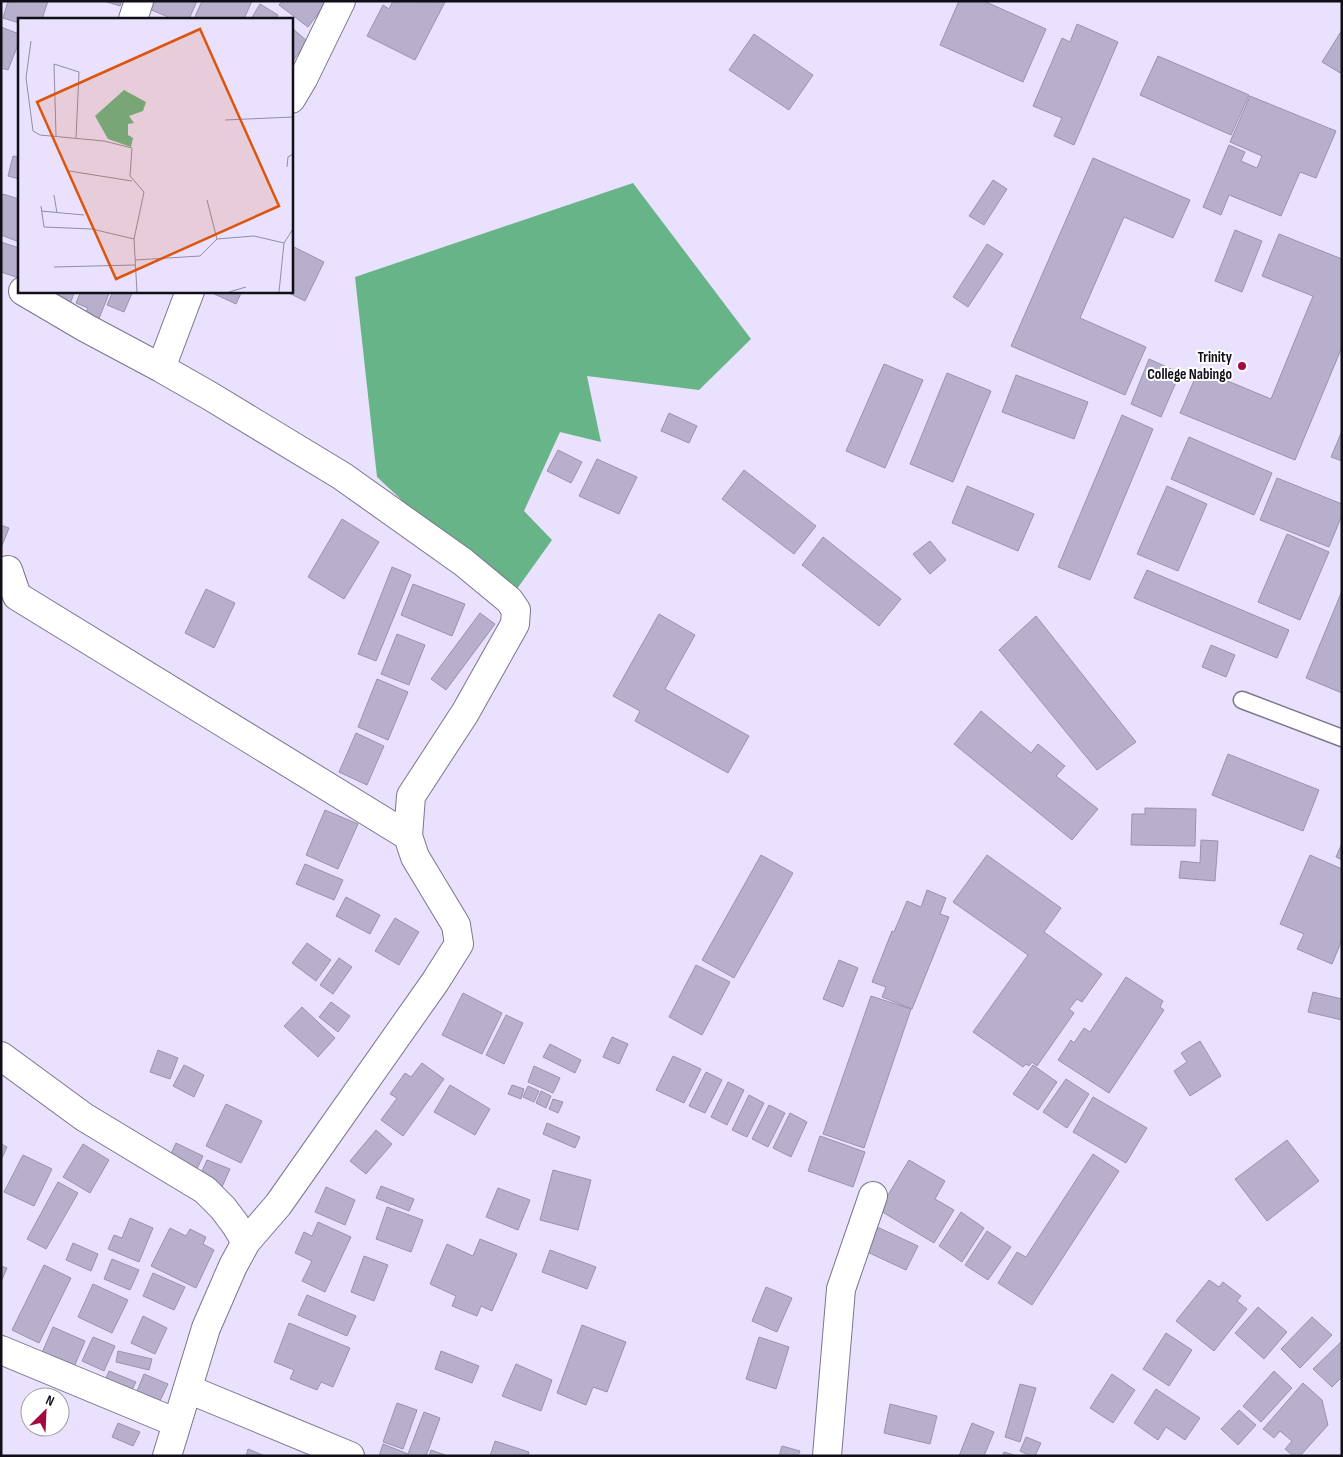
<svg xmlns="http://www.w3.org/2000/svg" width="1343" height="1457" viewBox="0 0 1343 1457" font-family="'Sofia Sans Condensed',sans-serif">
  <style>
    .forest { fill: #68b489 }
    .building { fill: #b7afcb; stroke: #9b93ae }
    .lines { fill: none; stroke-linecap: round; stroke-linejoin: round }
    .service-casing { stroke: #7c748e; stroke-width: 19 }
    .minor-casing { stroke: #7c748e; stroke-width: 30 }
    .service { stroke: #fff; stroke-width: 16 }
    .minor { stroke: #fff; stroke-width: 28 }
    .poi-dot { fill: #a30840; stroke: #fff; stroke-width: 2 }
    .labels { text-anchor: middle; stroke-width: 4; stroke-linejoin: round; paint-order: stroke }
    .poi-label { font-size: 15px; font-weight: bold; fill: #110e18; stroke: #fff; text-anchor: end }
    .inset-road { fill: none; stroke: #938da2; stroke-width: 1 }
    .view { fill: #dd550d; fill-opacity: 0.15; stroke: #dd550d; stroke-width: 2.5 }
    .inset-edge { fill: none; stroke: #110e18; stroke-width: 2.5 }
  </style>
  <rect width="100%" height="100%" fill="#e9e1fe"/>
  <path class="forest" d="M633,183L751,339L699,390L587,376L601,442L560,432L524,511L552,540L509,600L377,477L355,277Z"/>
  <path class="building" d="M8,1H48L42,19H19V23L3,18Z
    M104,1H122L120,6Z
    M152,1H197L189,19H173L149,9Z
    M202,1H252L244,19H194Z
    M282,1H328L308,27L279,5Z
    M393,1L445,2L415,60L367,36L383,5L389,9Z
    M959,1H984L1046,29L1023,82L940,45Z
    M260,4L278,15L276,19H251Z
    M1077,24L1118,42L1074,145L1054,136L1062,118L1033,106L1062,38L1070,42Z
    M1,27L19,34V42L8,70L1,68Z
    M291,27L307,41L291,64Z
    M1342,30V74L1322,62Z
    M754,34L813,75L789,110L729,70Z
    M1158,56L1249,95L1231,135L1140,95Z
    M1250,96L1336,131L1316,178L1300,172L1281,216L1229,195L1221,215L1203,207L1229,145L1245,152L1241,161L1257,168L1262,156L1230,142Z
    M13,156L19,157V179L8,176Z
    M1093,158L1190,200L1173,238L1124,217L1080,318L1146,347L1125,395L1011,346Z
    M993,180L1007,189L984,225L969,216Z
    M3,194L19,199V242L1,235V198Z
    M1235,230L1262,241L1242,292L1215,281Z
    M1279,234L1342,259V347L1295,460L1180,413L1199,369L1271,399L1313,296L1262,276Z
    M1,242L19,248V278L1,272Z
    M987,244L1003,254L968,307L953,297Z
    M292,246L324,262L305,301L285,291H291Z
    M51,291H75L70,304L49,296Z
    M81,291H110L96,326L82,321L88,308L76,303Z
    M113,291H133L124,312L107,305Z
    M208,291H242L236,304Z
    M1149,359L1180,373L1161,417L1131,404Z
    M884,364L923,380L885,468L846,451Z
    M947,373L991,391L953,482L910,464Z
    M1016,375L1088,402L1074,439L1002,412Z
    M669,413L697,426L689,443L661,431Z
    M1122,415L1153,429L1090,580L1058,567Z
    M1342,431V461L1331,457Z
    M1189,437L1272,473L1254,515L1171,479Z
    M558,450L582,462L571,483L547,471Z
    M597,459L637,477L619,514L579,496Z
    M744,470L816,526L794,554L722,499Z
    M1277,478L1342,504V515L1329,547L1260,520Z
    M967,486L1034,514L1018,551L952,523Z
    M1167,486L1207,504L1178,571L1137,554Z
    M342,519L379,542L344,599L308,577Z
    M1,525L9,528L1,548Z
    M1287,534L1329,552L1300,620L1258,602Z
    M823,537L901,599L879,626L802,565Z
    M930,541L946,560L930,574L913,554Z
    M392,567L411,575L376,661L358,654Z
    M1147,570L1289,630L1277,658L1134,598Z
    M413,584L465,604L452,636L401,615Z
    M206,589L235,603L214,648L185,633Z
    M1342,591V693L1306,678Z
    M480,613L495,624L446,690L431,679Z
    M659,614L695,635L665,689L749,736L728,773L635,721L640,711L613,696Z
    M1036,616L1136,742L1097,770L999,650Z
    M397,634L425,645L409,685L381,674Z
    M1211,645L1235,655L1226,677L1202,667Z
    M377,679L408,692L388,740L358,727Z
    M981,711L1031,753L1038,744L1065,766L1056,776L1098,809L1072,840L954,744Z
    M356,733L384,746L367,785L339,772Z
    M1228,754L1319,790L1303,831L1212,795Z
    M1145,808L1196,809L1195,846L1131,845L1132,814H1145Z
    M325,810L358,824L338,869L306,855Z
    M1201,840L1218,841L1215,881L1179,878L1181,861L1200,863Z
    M1342,843V860L1336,857Z
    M761,855L793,873L734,978L702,960Z
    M987,855L1061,908L1044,932L1102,974L1082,1002L1077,999L1069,1009L1074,1013L1037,1066L1032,1062L1029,1066L1026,1064L1023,1067L973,1032L1028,955L953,902Z
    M1310,855L1342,869V940L1332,964L1297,949L1304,934L1280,924Z
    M305,864L343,880L334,900L296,884Z
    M927,890L946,898L940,914L949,917L912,1009L882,997L886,987L872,982L892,931L894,932L907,901L921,907Z
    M346,897L380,915L370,934L336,916Z
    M395,918L419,932L399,965L375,951Z
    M307,943L331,960L316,981L292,963Z
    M339,958L352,967L333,994L320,985Z
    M839,960L858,968L843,1007L823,999Z
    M696,965L730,982L702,1035L669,1017Z
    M1126,977L1163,1001L1160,1007L1164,1010L1109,1093L1058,1060L1071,1040L1074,1043L1084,1028L1090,1032Z
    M1313,992L1342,999V1020L1308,1012Z
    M463,993L502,1013L482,1054L442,1035Z
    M871,996L911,1009L864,1148L823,1134Z
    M331,1002L350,1016L338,1032L319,1017Z
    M302,1007L335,1038L318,1057L284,1026Z
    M506,1015L523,1023L504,1064L486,1055Z
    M612,1037L628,1044L619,1064L603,1057Z
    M1200,1041L1221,1076L1190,1096L1174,1071L1187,1062L1181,1053Z
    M550,1044L581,1060L575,1073L543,1057Z
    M158,1050L178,1058L170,1079L150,1072Z
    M673,1056L701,1069L684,1103L656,1090Z
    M422,1063L444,1079L403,1136L381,1120L397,1098L390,1094L405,1073L411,1077Z
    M184,1065L204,1075L194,1097L173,1086Z
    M1033,1065L1057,1082L1038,1110L1013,1094Z
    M534,1066L560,1078L553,1093L528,1082Z
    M706,1072L722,1080L705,1113L689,1106Z
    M1066,1079L1089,1094L1067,1128L1043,1112Z
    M728,1082L744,1090L727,1125L711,1117Z
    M450,1085L490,1109L475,1135L434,1112Z
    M512,1085L524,1089L521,1099L508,1094Z
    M528,1086L539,1091L534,1102L523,1097Z
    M541,1091L551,1096L546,1108L536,1103Z
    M749,1095L764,1103L747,1137L732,1130Z
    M1093,1097L1147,1128L1126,1163L1073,1132Z
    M553,1099L563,1102L558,1113L549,1109Z
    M226,1104L262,1121L241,1163L206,1146Z
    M769,1105L785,1113L768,1147L752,1139Z
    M790,1113L807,1122L791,1157L773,1148Z
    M547,1123L580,1137L575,1148L543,1134Z
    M376,1130L392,1144L366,1174L350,1161Z
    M820,1136L865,1152L853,1187L808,1171Z
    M1287,1140L1319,1181L1267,1221L1235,1179Z
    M176,1143L203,1156L194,1175L167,1162Z
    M1,1144L7,1147L1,1160Z
    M83,1144L109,1160L90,1193L63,1177Z
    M1093,1154L1119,1171L1032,1305L998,1283L1017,1252L1026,1257Z
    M23,1155L52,1169L34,1206L4,1192Z
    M207,1160L230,1169L222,1187L199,1178Z
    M909,1160L945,1181L935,1199L954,1210L934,1243L879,1210Z
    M553,1170L591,1180L578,1230L540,1220Z
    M58,1182L78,1193L46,1249L27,1239Z
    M381,1186L414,1199L409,1211L376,1198Z
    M326,1187L355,1200L345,1225L315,1212Z
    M498,1188L530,1200L518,1230L486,1217Z
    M387,1207L423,1220L411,1252L376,1239Z
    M961,1212L984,1228L962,1262L939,1246Z
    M130,1218L153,1228L139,1262L108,1249L114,1235L122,1238Z
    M318,1222L351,1237L325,1292L302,1281L312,1261L295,1253L304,1232L312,1236Z
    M875,1226L918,1246L906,1270L863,1250Z
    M170,1228L186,1236L190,1229L206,1237L203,1244L214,1250L196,1288L151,1266Z
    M987,1231L1011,1247L988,1280L965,1265Z
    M480,1239L517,1254L492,1311L481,1306L477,1316L452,1306L456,1296L430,1284L447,1244L473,1256Z
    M73,1243L98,1254L91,1271L66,1260Z
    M550,1250L596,1267L587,1289L542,1272Z
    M364,1256L388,1265L374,1301L351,1292Z
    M112,1259L139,1270L130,1290L104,1279Z
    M44,1265L71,1278L39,1343L12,1330Z
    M1,1266L7,1268L1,1282Z
    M153,1273L185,1287L174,1310L143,1296Z
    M1209,1280L1219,1287L1223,1282L1241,1296L1237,1301L1247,1309L1214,1351L1176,1321Z
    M93,1284L128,1300L112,1333L78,1317Z
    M766,1287L792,1298L777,1332L752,1321Z
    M307,1295L356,1316L347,1336L298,1315Z
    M1258,1307L1287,1332L1264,1359L1235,1333Z
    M143,1316L167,1328L155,1354L131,1343Z
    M1312,1317L1332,1335L1300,1368L1281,1349Z
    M289,1323L350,1348L333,1387L321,1382L317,1390L290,1379L294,1370L274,1362Z
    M582,1325L626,1342L607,1392L593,1387L586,1405L557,1393Z
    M53,1327L85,1341L74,1367L42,1353Z
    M1166,1333L1192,1350L1169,1386L1143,1369Z
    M93,1337L115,1346L104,1371L82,1361Z
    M759,1337L789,1347L776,1389L746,1379Z
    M1342,1341V1377L1332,1387L1313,1369Z
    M118,1351L152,1359L149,1370L116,1362Z
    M441,1351L479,1366L472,1383L435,1369Z
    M516,1364L552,1380L541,1411L502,1396Z
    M109,1371L136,1382L129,1396L103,1385Z
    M1274,1371L1292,1388L1261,1422L1243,1406Z
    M144,1374L168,1384L160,1401L137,1391Z
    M1112,1374L1135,1390L1113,1423L1090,1408Z
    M1303,1383L1322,1400L1328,1425L1300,1456H1293L1285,1449L1292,1441L1280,1431L1274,1438L1263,1429Z
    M1020,1384L1036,1388L1020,1442L1005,1437Z
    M1156,1389L1200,1418L1185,1440L1166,1427L1158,1440L1134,1423Z
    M397,1403L417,1410L403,1449L383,1442Z
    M890,1404L937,1416L930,1444L884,1433Z
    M1239,1410L1256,1425L1238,1445L1221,1429Z
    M424,1412L440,1418L426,1456H379L383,1444L408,1454Z
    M118,1423L140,1432L133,1446L112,1437Z
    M972,1423L994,1432L984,1456H959Z
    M1026,1437L1041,1443L1035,1456H1031L1020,1451Z
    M495,1441L529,1452L528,1456H490Z
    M782,1446L800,1451L798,1456H779Z
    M248,1449L265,1456H246Z
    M431,1450L445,1455V1456H429Z
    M1004,1452L1017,1456H1003Z"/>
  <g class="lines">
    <defs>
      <path id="service" d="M1242,700L1342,738"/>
      <path id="minor" d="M133,19L139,1
        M291,99L303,79L341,1
        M23,291L86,328L161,368L210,396L342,476L463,562L509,600L516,610L515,624L465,713L411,796L408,836L415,857L456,925L459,944L435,982L278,1205L246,1242
        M161,368L190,291
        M8,570L17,596L408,836
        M1,1056L84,1117L205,1190L223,1208L235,1224L246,1242L233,1266L206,1328L167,1456
        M1,1350L177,1423
        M188,1389L350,1456
        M827,1456L841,1289L873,1196"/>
    </defs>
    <use href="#service" class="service-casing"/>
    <use href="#minor" class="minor-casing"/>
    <use href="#service" class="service"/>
    <use href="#minor" class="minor"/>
  </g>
  <circle class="poi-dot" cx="1242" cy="366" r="5"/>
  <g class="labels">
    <g class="poi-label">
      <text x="1232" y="362">Trinity<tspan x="1232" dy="17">College Nabingo</tspan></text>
    </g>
  </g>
  <g transform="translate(18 18)">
    <rect width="275" height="275" fill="#e9e1fe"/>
    <path d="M106,72L128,84L125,93L111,98L116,105L110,106V117L115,120L113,129L90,121L77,98Z" fill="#68b489"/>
    <path class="inset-road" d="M13,23L8,60L15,113L22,117L86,123L114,130L112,158L126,174L116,221M207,102L275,99M38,118L36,46L61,54L58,120M269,149L270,139L275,136M51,153L114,163M36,177L39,195M189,182L199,221M23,188L26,209L74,211L116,221L119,274M23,193L66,197M117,242L182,238L199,221L236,218L266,225L275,211M36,249L117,247M211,274L228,269M261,274L266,225"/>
    <path class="view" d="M182,11L261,188L98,261L19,84Z"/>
    <rect width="275" height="275" class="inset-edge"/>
  </g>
  <rect width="1343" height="1457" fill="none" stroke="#110e18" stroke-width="5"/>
  <g transform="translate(45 1412) rotate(24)"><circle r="24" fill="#ffffff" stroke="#a09fa3"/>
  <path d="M0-4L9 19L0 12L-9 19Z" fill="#a30840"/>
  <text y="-8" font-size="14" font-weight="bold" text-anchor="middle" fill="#110e18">N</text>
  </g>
</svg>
